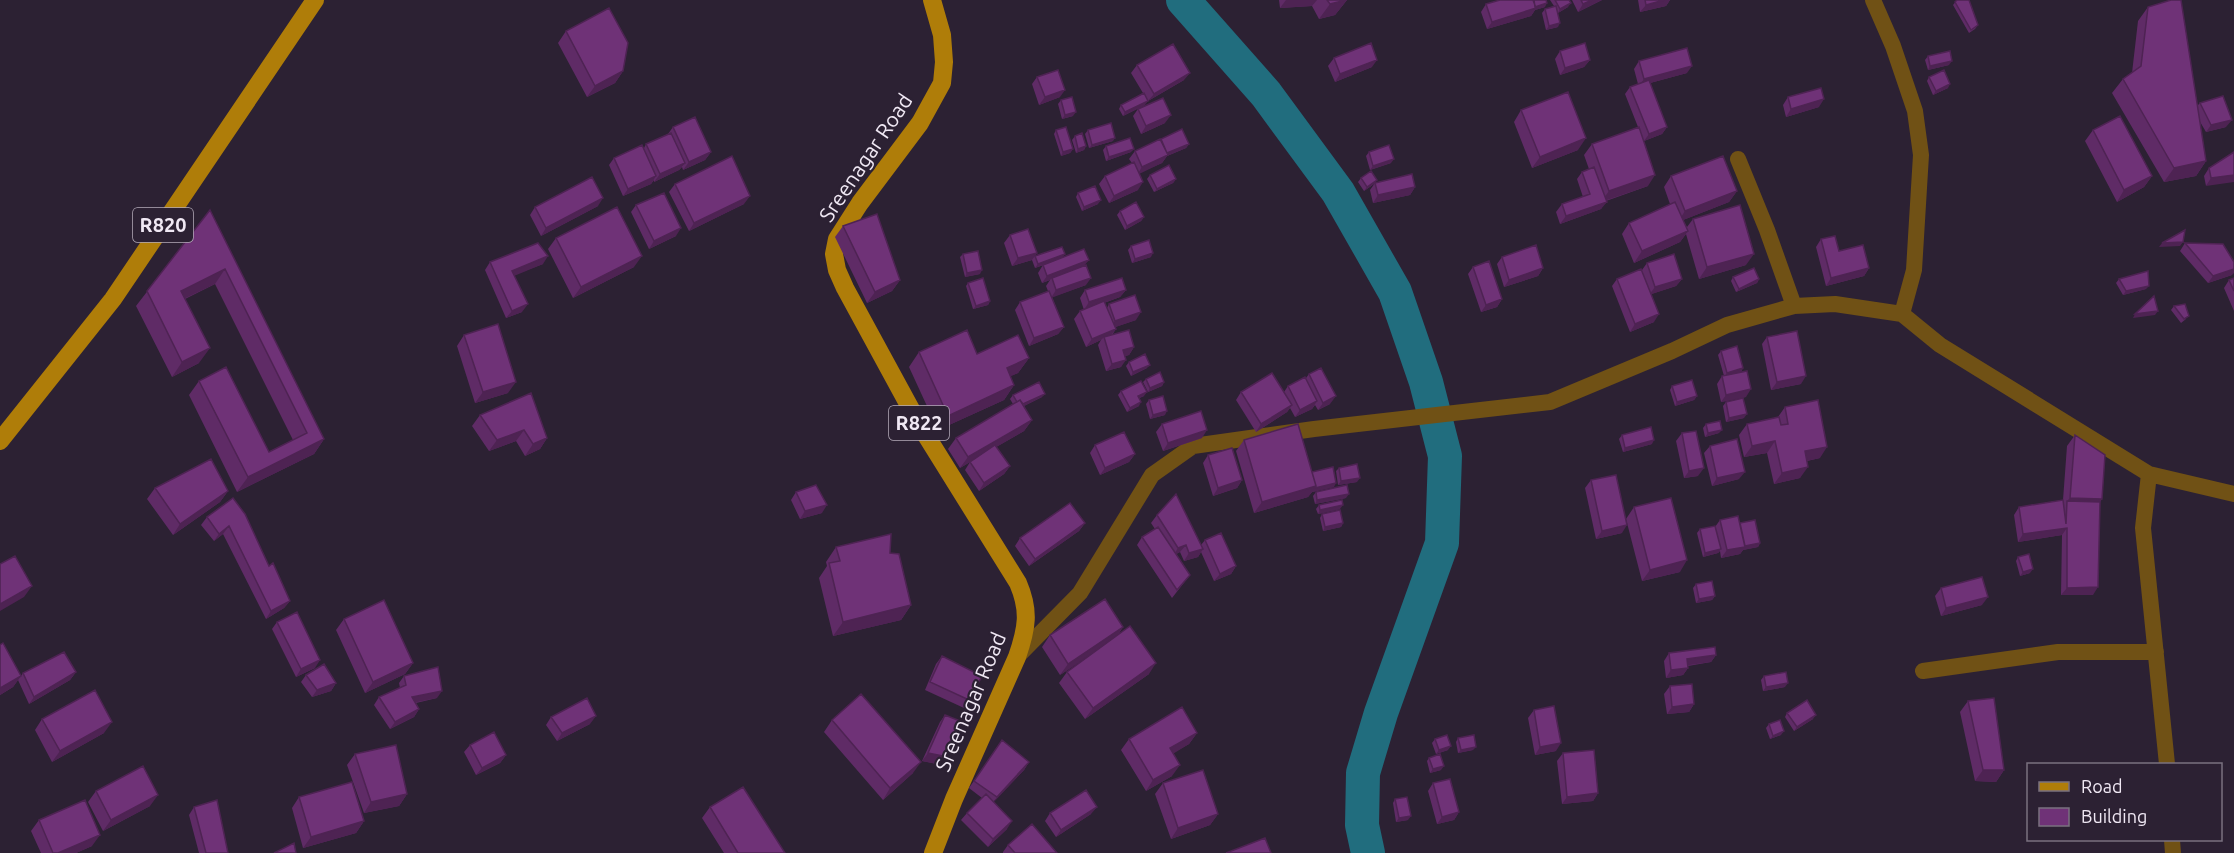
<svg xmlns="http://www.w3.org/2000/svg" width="2234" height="853" viewBox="0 0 2234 853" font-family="Ubuntu,sans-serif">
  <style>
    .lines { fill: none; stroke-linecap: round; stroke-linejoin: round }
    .river { stroke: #216d7e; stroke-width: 34 }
    .minor { stroke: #705115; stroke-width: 16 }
    .primary { stroke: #af7d09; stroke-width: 18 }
    .wall { fill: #5f2b66 }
    .shaded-wall { fill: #4e2353 }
    .building { fill: #6f3277; stroke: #4e2353; stroke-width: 1.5 }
    .labels { text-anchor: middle; stroke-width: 4.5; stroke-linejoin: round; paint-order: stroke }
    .shield { fill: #2c2133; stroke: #b5acba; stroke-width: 1.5 }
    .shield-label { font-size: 20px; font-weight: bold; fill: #f0e8f4 }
    .street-label { font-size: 21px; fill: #f0e8f4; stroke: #2c2133 }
  </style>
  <rect width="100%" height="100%" fill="#2c2133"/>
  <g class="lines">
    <path class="river" d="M1183,0L1266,94L1338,192L1395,292L1426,382L1445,456L1442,543L1381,713L1363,773L1362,825L1368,853"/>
    <path class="minor" d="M1873,0L1893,46L1915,111L1921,155L1914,270L1902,314
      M1738,159L1767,230L1794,306
      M2149,474L2143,528L2167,764
      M1017,657L1080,593L1152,475L1193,446L1314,429L1550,402L1672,351L1727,325L1794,306L1835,304L1902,314L1940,345L2149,474L2234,494
      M1923,671L2058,652H2156
      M2172,840L2173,853"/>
    <path class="primary" d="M932,0L942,35L944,62L942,83L920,123L860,203L837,239L834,254L837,270L845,288L919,424L1018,583C1030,611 1027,628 1017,657L954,799L933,853
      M0,441L113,299L315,0"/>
  </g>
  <path class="wall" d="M1279,0H1347L1335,15L1319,19L1312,6L1280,8Z
    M1550,0H1569L1568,7L1558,13V27L1546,30L1542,13L1545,9L1554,6Z
    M1572,0H1602L1578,12Z
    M1638,0H1670L1666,6L1640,12Z
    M1957,0L1978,25L1975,29L1969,33L1953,5Z
    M1486,4L1545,7L1535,10L1531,16L1487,29L1481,12Z
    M2148,7L2197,106L2200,103L2226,127L2206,132L2199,120L2206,161L2196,176L2164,182L2112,93L2123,79L2132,73L2138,21Z
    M566,31L623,71L615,83L587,97L558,43Z
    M1560,51L1590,60L1584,67L1560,75L1555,59Z
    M1928,56L1949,65L1928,70L1925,60Z
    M1334,58L1372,67L1335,82L1328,66Z
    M1639,61L1687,73L1650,83L1667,127L1662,134L1644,141L1648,186L1606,201L1601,209L1560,224L1556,212L1562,204L1583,197L1577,179L1582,172L1589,169L1584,155L1592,144L1638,127L1625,94L1630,87L1638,84L1634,69Z
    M1137,65L1184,80L1148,101L1145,95V105L1123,116L1119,109L1121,105L1143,93L1131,73Z
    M1037,77L1060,97L1039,105L1032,84Z
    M1929,77L1948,88L1933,95L1927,81Z
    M1788,97L1819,107L1786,117L1783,105Z
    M1061,100L1073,116L1062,119L1058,104Z
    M1138,109L1165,123L1141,134L1133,116Z
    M1521,110L1578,150L1532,168L1514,122Z
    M673,127L711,152L705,160L683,170L682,167L679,170L654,182V180L651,184L623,196L609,165L614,158L644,148L646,144L668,134Z
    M1056,130L1073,149L1070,153L1061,156L1054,134Z
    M1088,130L1113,141L1089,148L1085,134Z
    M2093,130L2152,176L2144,187L2117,202L2085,141Z
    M1075,136L1086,146L1084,150L1076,153L1072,140Z
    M1189,144L1186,148L1167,156L1162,163L1139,173L1138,190L1109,203L1099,184L1105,176L1132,163L1129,159L1135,151Z
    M1106,146L1131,152L1106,161L1103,150Z
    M1369,152L1391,163L1370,170L1366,156Z
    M2234,152L2206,186L2204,176L2209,168Z
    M1150,175L1176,179L1173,183L1154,192L1147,179Z
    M1671,176L1737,191L1729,202L1683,220L1687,227L1693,219L1746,265L1699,279L1686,234L1680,242L1634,263L1622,234L1629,223L1670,204L1664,187Z
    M1361,178L1377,180L1374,184L1364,191L1358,182Z
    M1375,183L1415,187L1410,195L1373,203L1370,190Z
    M675,184L744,204L689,231L669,192Z
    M1078,193L1098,204L1082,211L1076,197Z
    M636,205L676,236L649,249L631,212Z
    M598,206L541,236L530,215L535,207Z
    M210,210L324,439L314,454L237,492L189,395L199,381L269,452L293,440L215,284L185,299L199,363L172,377L136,306Z
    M1120,211L1144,217L1141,221L1125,230L1117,215Z
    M843,226L900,280L892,291L867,303L835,237Z
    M1010,235L1037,253L1035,256L1062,258L1084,266L1086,285L1052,297L1064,327L1058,334L1029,346L1015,310L1020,302L1048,291L1046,286L1050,280L1042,283L1038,273L1043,265L1052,262L1035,268L1032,260L1012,266L1004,243Z
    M556,238L634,267L573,298L548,249Z
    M1821,239L1869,268L1864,276L1826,286L1816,247Z
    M2185,243L2232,275L2208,283L2180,251Z
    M1131,246L1151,257L1132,263L1128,250Z
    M963,254L980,274L965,277L960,257Z
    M1502,257L1543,268L1538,276L1504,287L1497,264Z
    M490,262L543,264L514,275L522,312L506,318L485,270Z
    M1647,263L1682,279L1676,286L1651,294L1654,322L1630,332L1612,286L1617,279L1642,270Z
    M1473,267L1502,299L1497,307L1481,312L1468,274Z
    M1733,277L1759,279L1757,283L1736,292L1731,281Z
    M2234,278V311L2224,288L2229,280Z
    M2119,279L2146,289L2123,295L2116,283Z
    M968,283L990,301L988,305L973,309L966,286Z
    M1085,290H1126L1120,297L1104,303L1107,308L1109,304L1136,320L1115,327L1116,329L1112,335L1134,347L1129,355L1125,356L1121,367L1106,371L1098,345L1101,340L1086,347L1074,319L1080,311L1084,310L1080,298Z
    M2174,306L2186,319L2181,323L2171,310Z
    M464,335L508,393L475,403L457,346Z
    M1767,337L1801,384L1771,390L1762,344Z
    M1721,351L1743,368L1741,372L1746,397L1721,402L1717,384L1722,376H1724L1718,355Z
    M919,352L977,354L1029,358L1018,373L1010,376L1014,385L1004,400L938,430L909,367Z
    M1129,362L1147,368L1131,376L1126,366Z
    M1309,374L1330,404L1318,410L1315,405L1312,409L1295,417L1290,408L1287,412L1256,432L1236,400L1241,392H1284L1288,386L1306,378Z
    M1146,379L1164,382L1162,386L1148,392L1143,382Z
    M1672,386L1697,396L1694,400L1675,406L1670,390Z
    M1121,391L1144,396L1139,398V406L1127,412L1118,395Z
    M1013,395L1042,397L1024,406L1032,420L1024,431L996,447L1010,466L1004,474L979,491L965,470L970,462L960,468L948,449L956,438L1013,404L1010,399Z
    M1149,400L1165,415L1150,419L1146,404Z
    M1726,402L1744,418L1726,422L1723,406Z
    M1785,407L1820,458L1807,461L1800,478L1774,484L1767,453L1744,457L1739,435L1747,424L1778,417Z
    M480,415L547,438L540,449L525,456L516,441L489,451L472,426Z
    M1162,424L1202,438L1163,451L1156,432Z
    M1706,424L1719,433L1705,437L1703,428Z
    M1682,433L1698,476L1684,478L1676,441Z
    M1622,435L1652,444L1623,452L1619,439Z
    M2075,435L2102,499L2100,502L2093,595H2061L2062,535L2018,542L2014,515L2019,507L2063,500L2067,446Z
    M1244,440L1312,472L1334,487L1312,492L1308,497L1254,513L1236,451Z
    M1095,445L1135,454L1129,462L1100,475L1090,453Z
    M1710,446L1739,479L1712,486L1704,453Z
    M1208,455L1242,480L1237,488L1213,496L1203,463Z
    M1339,468L1357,482L1338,485L1336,471Z
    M1591,480L1622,533L1596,539L1585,488Z
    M155,488L228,491L220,502L173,535L147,499Z
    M796,492L822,513L800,519L791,500Z
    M1316,492L1346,498L1315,504L1313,496Z
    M1319,505L1340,509L1318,514L1316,509Z
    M1634,507L1680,572L1642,581L1626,519Z
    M245,514L269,566L290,601L284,608L266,619L223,534L214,541L201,525L207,517Z
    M1322,514L1343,523L1341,527L1323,531L1320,518Z
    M1157,515L1201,545L1205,540L1236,566L1231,574L1214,581L1201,552L1198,557L1184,561L1180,552L1176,554L1190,575L1172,598L1137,545L1142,537L1155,529L1151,523Z
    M1720,520L1740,523L1760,543L1758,547L1743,550L1740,554L1721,558L1720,551L1718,553L1703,557L1697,533L1700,529L1715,527Z
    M1085,523L1079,531L1029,566L1015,546L1020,538Z
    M836,547L890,553L911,605L901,620L833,636L819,578L827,566L826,562Z
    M2018,557L2030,573L2020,576L2016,561Z
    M1696,584L1715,596L1712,600L1696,603L1693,588Z
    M1941,588L1982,605L1941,616L1935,596Z
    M344,619L413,663L405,674L365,693L336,630Z
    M277,622L315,668L296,677L272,629Z
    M1123,627L1118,635L1149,674L1085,719L1059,683L1067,672L1087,657L1060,675L1042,647L1050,635Z
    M0,645L21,676L23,673L76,672L70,680L29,704L18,680L13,687L0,695Z
    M1669,653L1716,655L1711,662L1688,666V668L1683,675L1666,678L1664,661Z
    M942,656L969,700L964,708L925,690L936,664Z
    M306,675L336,683L331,691L312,697L301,682Z
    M404,676L437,698L416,703L419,709L414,717L390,729L374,705L379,697L400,688L399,683Z
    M1764,676L1785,687L1763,691L1761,680Z
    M1670,686L1694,704L1689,712L1667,714L1664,694Z
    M1968,701L2004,770L1996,782L1975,781L1960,712Z
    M1534,710L1556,751L1535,755L1528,718Z
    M1787,713L1813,719L1794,731L1785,717Z
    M945,715L937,764L922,761L940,722Z
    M551,717L590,724L557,741L546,725Z
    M42,719L104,733L52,762L35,730Z
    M832,720L913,773L883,800L824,732Z
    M1769,724L1781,735L1770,739L1766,728Z
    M1197,733L1189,744L1173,753L1172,776L1146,791L1121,750L1129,739Z
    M1458,738L1473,750L1458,753L1456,742Z
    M1435,739L1448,750L1436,754L1432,743Z
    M1002,740L1029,762L1024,770L993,802L1007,829L988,847L961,820L967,813L982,798L969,788Z
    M470,745L506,755L500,763L476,775L464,752Z
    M1563,753L1598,793L1593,801L1562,804L1557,761Z
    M355,754L407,794L399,806L364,813L347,765Z
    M1429,758L1441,770L1430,773L1427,761Z
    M1163,783L1218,814L1210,825L1171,839L1155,794Z
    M1433,783L1459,812L1454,820L1437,824L1428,791Z
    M96,791L150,806L103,831L88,802Z
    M299,797L364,821L356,833L303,848L292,808Z
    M1395,799L1408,820L1396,822L1393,803Z
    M194,807L228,853H199L189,815Z
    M710,807L785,853H724L702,818Z
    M1050,813L1091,814L1056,837L1045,821Z
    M39,820L92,846L76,853H41L31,831Z
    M1008,845L1057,853H1003V852Z"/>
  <path class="shaded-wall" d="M1286,0H1317L1312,6L1280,8Z
    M1347,0L1335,15L1319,19L1330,4Z
    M1592,0H1602L1578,12L1583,4Z
    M1664,0H1670L1666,6L1640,12L1646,5Z
    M1547,3L1545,7L1535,10L1531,16L1487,29L1492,22Z
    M1571,3L1568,7L1558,13L1560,9Z
    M1560,23L1558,27L1546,30L1549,26Z
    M1377,60L1372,67L1335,82L1340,74Z
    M1590,60L1584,67L1560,75L1565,68Z
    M1952,61L1949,65L1928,70L1930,66Z
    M1692,66L1687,73L1639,86L1644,79Z
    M623,71L615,83L587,97L595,86Z
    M1190,73L1184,80L1148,101L1154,94Z
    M1950,84L1948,88L1933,95L1936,91Z
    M1065,90L1060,97L1039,105L1045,97Z
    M1824,99L1819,107L1786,117L1791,109Z
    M1148,101L1145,105L1123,116L1125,112Z
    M1076,112L1073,116L1062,119L1065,115Z
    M1171,115L1165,123L1141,134L1146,126Z
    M2232,120L2226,127L2206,132L2211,125Z
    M1667,127L1662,134L1644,141L1649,134Z
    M1115,138L1113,141L1089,148L1092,145Z
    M1586,138L1578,150L1532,168L1540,157Z
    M1189,144L1186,148L1167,156L1162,163L1137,175L1142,167L1167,153Z
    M1086,146L1084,150L1076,153L1078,149Z
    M1073,149L1070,153L1061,156L1063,152Z
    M1134,149L1131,152L1106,161L1109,157Z
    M711,152L705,160L683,170L689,162Z
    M1394,159L1391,163L1370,170L1373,166Z
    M2206,161L2196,176L2164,182L2174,168Z
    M685,163L679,170L654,182L660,174Z
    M1655,175L1648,186L1601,202L1609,191Z
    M2234,175V182L2206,186L2211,178Z
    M656,176L651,184L623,196L628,189Z
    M2152,176L2144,187L2117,202L2124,190Z
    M1176,179L1173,183L1154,192L1157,189Z
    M1377,180L1374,184L1364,191L1367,187Z
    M1143,182L1138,190L1109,203L1114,196Z
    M1415,187L1410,195L1373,203L1378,195Z
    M1737,191L1729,202L1678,222L1685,211Z
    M750,196L744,204L689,231L694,223Z
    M603,198L598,206L541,236L546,228Z
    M1101,200L1098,204L1082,211L1084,207Z
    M1607,202L1601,209L1560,224L1566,216Z
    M1144,217L1141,221L1125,230L1127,226Z
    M681,228L676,236L649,249L654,241Z
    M1688,231L1680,242L1634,263L1642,251Z
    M2183,242L2180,246L2159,247L2162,243Z
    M1037,253L1032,260L1012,266L1018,258Z
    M1153,253L1151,257L1132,263L1135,259Z
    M1065,254L1062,258L1035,268L1038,264Z
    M1754,254L1746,265L1699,279L1707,267Z
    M548,256L543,264L507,279L512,271Z
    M642,256L634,267L573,298L581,287Z
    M1089,260L1083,267L1052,278L1050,280L1042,283L1047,276Z
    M1543,268L1538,276L1504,287L1509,280Z
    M1869,268L1864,276L1826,286L1831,278Z
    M225,269L215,284L171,305L181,291Z
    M2234,269V273L2232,275L2208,283L2213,276Z
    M982,270L980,274L965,277L967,273Z
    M1091,278L1086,285L1051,298L1056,290Z
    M1682,279L1676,286L1649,295L1655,287Z
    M1759,279L1757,283L1736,292L1739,289Z
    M900,280L892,291L867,303L875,292Z
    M2149,286L2146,289L2123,295L2126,291Z
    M1126,290L1120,297L1084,310L1089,302Z
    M1502,299L1497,307L1481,312L1486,305Z
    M990,301L988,305L973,309L976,306Z
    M528,304L522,312L506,318L512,311Z
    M2158,311L2155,315L2133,318L2135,314Z
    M1141,312L1136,320L1110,329L1115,321Z
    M1659,314L1654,322L1630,332L1635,324Z
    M1064,327L1058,334L1029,346L1034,338Z
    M1116,329L1110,336L1104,337L1101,340L1086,347L1092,339Z
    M1134,347L1129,355L1118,358L1123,350Z
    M210,348L199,363L172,377L182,362Z
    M1029,358L1018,373L996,383L1007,368Z
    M1126,360L1121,367L1106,371L1112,364Z
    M1150,365L1147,368L1131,376L1133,372Z
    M1743,368L1741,372L1725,377L1727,373Z
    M1806,376L1801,384L1771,390L1777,382Z
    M516,382L508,393L475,403L483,392Z
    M1164,382L1162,386L1148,392L1150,388Z
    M1014,385L1004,400L938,430L948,416Z
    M1751,389L1746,397L1721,402L1726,395Z
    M1147,392L1144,396L1136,400L1138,396Z
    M1045,394L1042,397L1016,410L1019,407Z
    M1336,396L1330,404L1318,410L1323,403Z
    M1697,396L1694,400L1675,406L1677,402Z
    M1317,401L1312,409L1295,417L1300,410Z
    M1141,402L1139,406L1127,412L1130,408Z
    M1292,405L1287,412L1256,432L1261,424Z
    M1167,411L1165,415L1150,419L1153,415Z
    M1747,414L1744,418L1726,422L1729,418Z
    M1032,420L1024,431L960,468L968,457Z
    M524,430L516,441L489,451L497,440Z
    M1207,430L1202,438L1163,451L1168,443Z
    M1722,430L1719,433L1705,437L1708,433Z
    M547,438L540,449L525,456L533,444Z
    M324,439L314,454L237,492L248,477Z
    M1654,440L1652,444L1623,452L1625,448Z
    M1775,441L1767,453L1744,457L1752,446Z
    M1827,447L1820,458L1797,463L1805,451Z
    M1135,454L1129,462L1100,475L1105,468Z
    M1010,466L1004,474L979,491L984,483Z
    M1808,467L1800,478L1774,484L1782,473Z
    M1704,468L1698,476L1684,478L1689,471Z
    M1745,472L1739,479L1712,486L1717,478Z
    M1360,478L1357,482L1338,485L1341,481Z
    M1242,480L1237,488L1213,496L1218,488Z
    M1336,483L1334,487L1312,492L1308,497L1254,513L1262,502L1316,486Z
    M228,491L220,502L173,535L180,524Z
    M1349,494L1346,498L1315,504L1317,500Z
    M2070,498L2102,499L2094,510L2067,501Z
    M827,505L822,513L800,519L805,511Z
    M1343,505L1340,509L1318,514L1320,510Z
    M1085,523L1079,531L1029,566L1035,559Z
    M1343,523L1341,527L1323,531L1325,527Z
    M1627,525L1622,533L1596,539L1602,531Z
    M229,526L223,534L214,541L219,534Z
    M2067,528L2062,535L2018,542L2023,534Z
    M1760,543L1758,547L1743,550L1740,554L1721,558L1727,550Z
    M1186,545L1180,552L1173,556L1178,548Z
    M1203,549L1198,557L1184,561L1189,553Z
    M1721,549L1718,553L1703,557L1705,553Z
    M1687,560L1680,572L1642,581L1650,570Z
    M1236,566L1231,574L1214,581L1220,574Z
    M2033,569L2030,573L2020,576L2023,572Z
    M32,586L24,597L0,611V604Z
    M2098,587L2093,595H2061L2067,588Z
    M1715,596L1712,600L1696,603L1699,599Z
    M1988,597L1982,605L1941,616L1946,608Z
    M290,601L284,608L266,619L271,611Z
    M911,605L901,620L833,636L843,622Z
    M1123,627L1115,639L1060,675L1068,664Z
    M1716,655L1711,662L1682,666L1687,659Z
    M320,660L315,668L296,677L301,669Z
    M413,663L405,674L365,693L373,682Z
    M1156,663L1149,674L1085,719L1093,708Z
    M1688,668L1683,675L1666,678L1671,670Z
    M76,672L70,680L29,704L34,697Z
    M21,676L13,687L0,695V688Z
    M336,683L331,691L312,697L317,690Z
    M1788,683L1785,687L1763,691L1766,687Z
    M442,691L437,698L407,704L412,697Z
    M1694,704L1689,712L1667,714L1672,707Z
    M419,709L414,717L390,729L395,722Z
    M1816,715L1813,719L1794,731L1797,727Z
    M596,716L590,724L557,741L562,733Z
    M112,722L104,733L52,762L60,751Z
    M1784,731L1781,735L1770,739L1773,736Z
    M1197,733L1189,744L1163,760L1170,748Z
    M1561,743L1556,751L1535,755L1540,747Z
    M1451,746L1448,750L1436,754L1439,750Z
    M1476,747L1473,750L1458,753L1461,750Z
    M928,753L943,756L937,764L922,761Z
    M506,755L500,763L476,775L482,768Z
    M921,762L913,773L883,800L890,788Z
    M1029,762L1024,770L992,804L997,797Z
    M1180,765L1172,776L1146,791L1153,780Z
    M1444,766L1441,770L1430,773L1433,769Z
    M1983,770H2004L1996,782L1975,781Z
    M1598,793L1593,801L1562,804L1567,797Z
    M407,794L399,806L364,813L371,802Z
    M158,795L150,806L103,831L111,820Z
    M1097,807L1091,814L1056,837L1061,830Z
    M1459,812L1454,820L1437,824L1442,817Z
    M1218,814L1210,825L1171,839L1178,828Z
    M1411,816L1408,820L1396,822L1399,818Z
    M364,821L356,833L303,848L311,837Z
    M1012,821L1007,829L988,847L993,839Z
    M100,835L92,846L76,853H58Z"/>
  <path class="building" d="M1327,0H1346L1330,4Z
    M1500,0H1533L1536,8L1492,22L1486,4Z
    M1534,0H1546L1547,3L1535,7Z
    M1555,0H1569L1571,3L1560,9Z
    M1581,0H1592L1583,4Z
    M1645,0H1664L1646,5Z
    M1957,0H1969L1978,25L1971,30L1955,2Z
    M2171,0H2181L2206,161L2174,168L2123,79L2141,66L2148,7Z
    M1556,6L1560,23L1549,26L1545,9Z
    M609,8L628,43L623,71L595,86L566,31Z
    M1371,43L1377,60L1340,74L1334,58Z
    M1585,43L1590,60L1565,68L1560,51Z
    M1173,44L1190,73L1154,94L1137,65Z
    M1687,48L1692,66L1644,79L1639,61Z
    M1950,51L1952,61L1930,66L1928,56Z
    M1058,70L1065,90L1045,97L1037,77Z
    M1944,70L1950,84L1936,91L1929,77Z
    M1649,80L1667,127L1649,134L1630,87Z
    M1821,88L1824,99L1791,109L1788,97Z
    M1568,92L1586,138L1540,157L1521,110Z
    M1144,93L1148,101L1125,112L1121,105Z
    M2223,96L2232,120L2211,125L2200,103Z
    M1072,97L1076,112L1065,115L1061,100Z
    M1163,98L1171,115L1146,126L1138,109Z
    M2120,116L2152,176L2124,190L2093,130Z
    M695,117L711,152L689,162L673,127Z
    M1111,123L1115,138L1092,145L1088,130Z
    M1066,127L1073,149L1063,152L1056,130Z
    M1639,127L1655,175L1609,191L1592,144Z
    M1182,129L1189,144L1167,153L1161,139Z
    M671,133L685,163L660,174L646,144Z
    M1082,133L1086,146L1078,149L1075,136Z
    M1130,138L1134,149L1109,157L1106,146Z
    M1160,139L1168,155L1142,167L1135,151Z
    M642,145L656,176L628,189L614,158Z
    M1389,145L1394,159L1373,166L1369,152Z
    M2234,152V175L2211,178L2209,168Z
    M732,156L750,196L694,223L675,184Z
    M1723,156L1737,191L1685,211L1671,176Z
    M1134,162L1143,182L1114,196L1105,176Z
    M1169,165L1176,179L1157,189L1150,175Z
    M1594,167L1607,202L1566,216L1562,204L1590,194L1582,172Z
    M1371,171L1377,180L1367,187L1361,178Z
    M1412,174L1415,187L1378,195L1375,183Z
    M592,177L603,198L546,228L535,207Z
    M1095,186L1101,200L1084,207L1078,193Z
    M664,193L681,228L654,241L636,205Z
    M1136,202L1144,217L1127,226L1120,211Z
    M1675,202L1688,231L1642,251L1629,223Z
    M1740,205L1754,254L1707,267L1693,219Z
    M617,207L642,256L581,287L556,238Z
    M210,210L324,439L248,477L199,381L226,367L269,452L307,433L225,269L181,291L210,348L182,362L147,291Z
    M877,214L900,280L875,292L843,226Z
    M1028,229L1037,253L1018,258L1010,235Z
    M2185,230L2183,242L2162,243Z
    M1835,236L1839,251L1863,245L1869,268L1831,278L1821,239Z
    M1149,240L1153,253L1135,259L1131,246Z
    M538,243L548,256L512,271L528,304L512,311L490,262Z
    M2185,243L2223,244L2234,262V269L2213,276Z
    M1536,245L1543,268L1509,280L1502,257Z
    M1062,247L1065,254L1038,264L1035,256Z
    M1084,249L1089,260L1047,276L1043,265Z
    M978,251L982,270L967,273L963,254Z
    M1674,254L1682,279L1655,287L1647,263Z
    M1489,261L1502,299L1486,305L1473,267Z
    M1086,265L1091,278L1056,290L1052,278Z
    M1754,268L1759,279L1739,289L1733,277Z
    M1641,269L1659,314L1635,324L1617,279Z
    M2148,271L2149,286L2126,291L2119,279Z
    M983,278L990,301L976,306L968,283Z
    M1122,278L1126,290L1089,302L1085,290Z
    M2234,278V291L2229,280Z
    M1049,291L1064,327L1034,338L1020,302Z
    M1135,295L1141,312L1115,321L1109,304Z
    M2154,296L2158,311L2135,314Z
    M1104,301L1116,329L1092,339L1080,311Z
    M2185,304L2189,316L2184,319L2174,306Z
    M498,324L516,382L483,392L464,335Z
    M967,330L977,354L1018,335L1029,358L1007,368L1014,385L948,416L919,352Z
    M1129,330L1134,347L1123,350L1126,360L1112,364L1104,337Z
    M1797,331L1806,376L1777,382L1767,337Z
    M1737,346L1743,368L1727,373L1721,351Z
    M1145,354L1150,365L1133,372L1129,362Z
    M1321,368L1336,396L1323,403L1309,374Z
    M1747,371L1751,389L1726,395L1722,376Z
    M1160,372L1164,382L1150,388L1146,379Z
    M1272,373L1292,405L1261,424L1241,392Z
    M1305,377L1317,401L1300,410L1288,386Z
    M1692,380L1697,396L1677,402L1672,386Z
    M1141,381L1147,392L1138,396L1141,402L1130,408L1121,391Z
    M1039,382L1045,394L1023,404L1020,400L1017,402L1013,395Z
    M531,393L547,438L533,444L524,430L497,440L480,415Z
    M1163,396L1167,411L1153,415L1149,400Z
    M1743,398L1747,414L1729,418L1726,402Z
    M1020,400L1032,420L968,457L956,438Z
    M1818,400L1827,447L1805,451L1808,467L1782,473L1775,441L1752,446L1747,424L1779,417L1781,425L1788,424L1785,407Z
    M1201,411L1207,430L1168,443L1162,424Z
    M1720,421L1722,430L1708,433L1706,424Z
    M1298,424L1316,486L1262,502L1244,440Z
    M1651,427L1654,440L1625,448L1622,435Z
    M1696,431L1704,468L1689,471L1682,433Z
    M1124,432L1135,454L1105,468L1095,445Z
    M2075,435L2105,455L2102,499L2070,498Z
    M1737,439L1745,472L1717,478L1710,446Z
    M995,445L1010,466L984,483L970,462Z
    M1232,448L1242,480L1218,488L1208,455Z
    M211,459L228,491L180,524L155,488Z
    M1357,464L1360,478L1341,481L1339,468Z
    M1333,467L1336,483L1315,488L1316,486L1312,472Z
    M1616,475L1627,525L1602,531L1591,480Z
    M816,485L827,505L805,511L796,492Z
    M1347,485L1349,494L1317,500L1316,492Z
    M1176,494L1203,549L1189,553L1186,545L1178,548L1157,515Z
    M233,498L245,514L269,566L273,563L290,601L271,611L229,526L219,534L207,517Z
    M1671,498L1687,560L1650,570L1634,507Z
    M1342,500L1343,505L1320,510L1319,505Z
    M2063,500L2066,524L2067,501L2100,502L2098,587L2067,588V528L2023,534L2019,507Z
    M1070,503L1085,523L1035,559L1020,538Z
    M1340,510L1343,523L1325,527L1322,514Z
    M1738,516L1745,547L1727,550L1720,520Z
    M1755,520L1760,543L1745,546L1740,523Z
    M1715,526L1721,549L1705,553L1700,529Z
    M1158,527L1190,575L1177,590L1142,537Z
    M1221,533L1236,566L1220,574L1205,540Z
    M891,534L890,553L899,554L911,605L843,622L829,563L840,561L836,547Z
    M2029,554L2033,569L2023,572L2018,557Z
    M15,556L32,586L0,604V564Z
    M1982,577L1988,597L1946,608L1941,588Z
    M1712,581L1715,596L1699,599L1696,584Z
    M1105,599L1123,627L1068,664L1050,635Z
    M384,600L413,663L373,682L344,619Z
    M297,612L320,660L301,669L277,622Z
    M1130,626L1156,663L1093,708L1067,672Z
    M3,643L21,676L0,688V645Z
    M1715,647L1716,655L1687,659L1688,668L1671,670L1669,653Z
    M64,652L76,672L34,697L23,673Z
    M942,656L982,676L969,700L930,682Z
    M324,664L336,683L317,690L306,675Z
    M438,667L442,691L412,697L419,709L395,722L379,697L406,685L404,676Z
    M1786,672L1788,683L1766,687L1764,676Z
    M1692,684L1694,704L1672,707L1670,686Z
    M95,690L112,722L60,751L42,719Z
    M861,694L921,762L890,788L832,720Z
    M587,698L596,716L562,733L551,717Z
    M1994,698L2004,770H1983L1968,701Z
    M1807,700L1816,715L1797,727L1787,713Z
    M1554,706L1561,743L1540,747L1534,710Z
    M1182,707L1197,733L1170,748L1180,765L1153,780L1129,739Z
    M945,715L960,721L943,756L928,753Z
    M1780,720L1784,731L1773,736L1769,724Z
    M494,732L506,755L482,768L470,745Z
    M1447,735L1451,746L1439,750L1435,739Z
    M1474,735L1476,747L1461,750L1458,738Z
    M1002,740L1029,762L997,797L974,781Z
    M396,745L407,794L371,802L355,754Z
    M1594,750L1598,793L1567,797L1563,753Z
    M1440,754L1444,766L1433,769L1429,758Z
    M143,766L158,795L111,820L96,791Z
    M1203,770L1218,814L1178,828L1163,783Z
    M1450,779L1459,812L1442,817L1433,783Z
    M352,782L364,821L311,837L299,797Z
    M743,787L785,853H738L710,807Z
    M1086,790L1097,807L1061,830L1050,813Z
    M986,794L1012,821L993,839L967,813Z
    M1407,797L1411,816L1399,818L1395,799Z
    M85,800L100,835L58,853H53L39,820Z
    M217,800L228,853H206L194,807Z
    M1032,824L1057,853H1015L1008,845Z
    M1265,838L1271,853H1226Z
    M294,843L296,853H274Z"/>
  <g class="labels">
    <g class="shield">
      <rect x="133" y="208" width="60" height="34" rx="4.5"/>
      <rect x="889" y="406" width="60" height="34" rx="4.5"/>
    </g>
    <g class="shield-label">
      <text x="163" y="232">R820</text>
      <text x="919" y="430">R822</text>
    </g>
    <g class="street-label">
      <text transform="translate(866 158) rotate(-56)" y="7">Sreenagar Road</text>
      <text transform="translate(971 702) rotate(-67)" y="7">Sreenagar Road</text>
    </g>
  </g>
  <rect x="2027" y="763" width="195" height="78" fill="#2c2133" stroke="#7a7180" stroke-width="1.5"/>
  <rect x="2039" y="782" width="30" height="9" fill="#af7d09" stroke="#7a7180" stroke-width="1.5"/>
  <text x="2081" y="793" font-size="18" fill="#f0e8f4">Road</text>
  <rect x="2039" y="808" width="30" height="18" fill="#6f3277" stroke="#7a7180" stroke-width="1.5"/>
  <text x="2081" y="823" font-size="18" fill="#f0e8f4">Building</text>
</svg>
